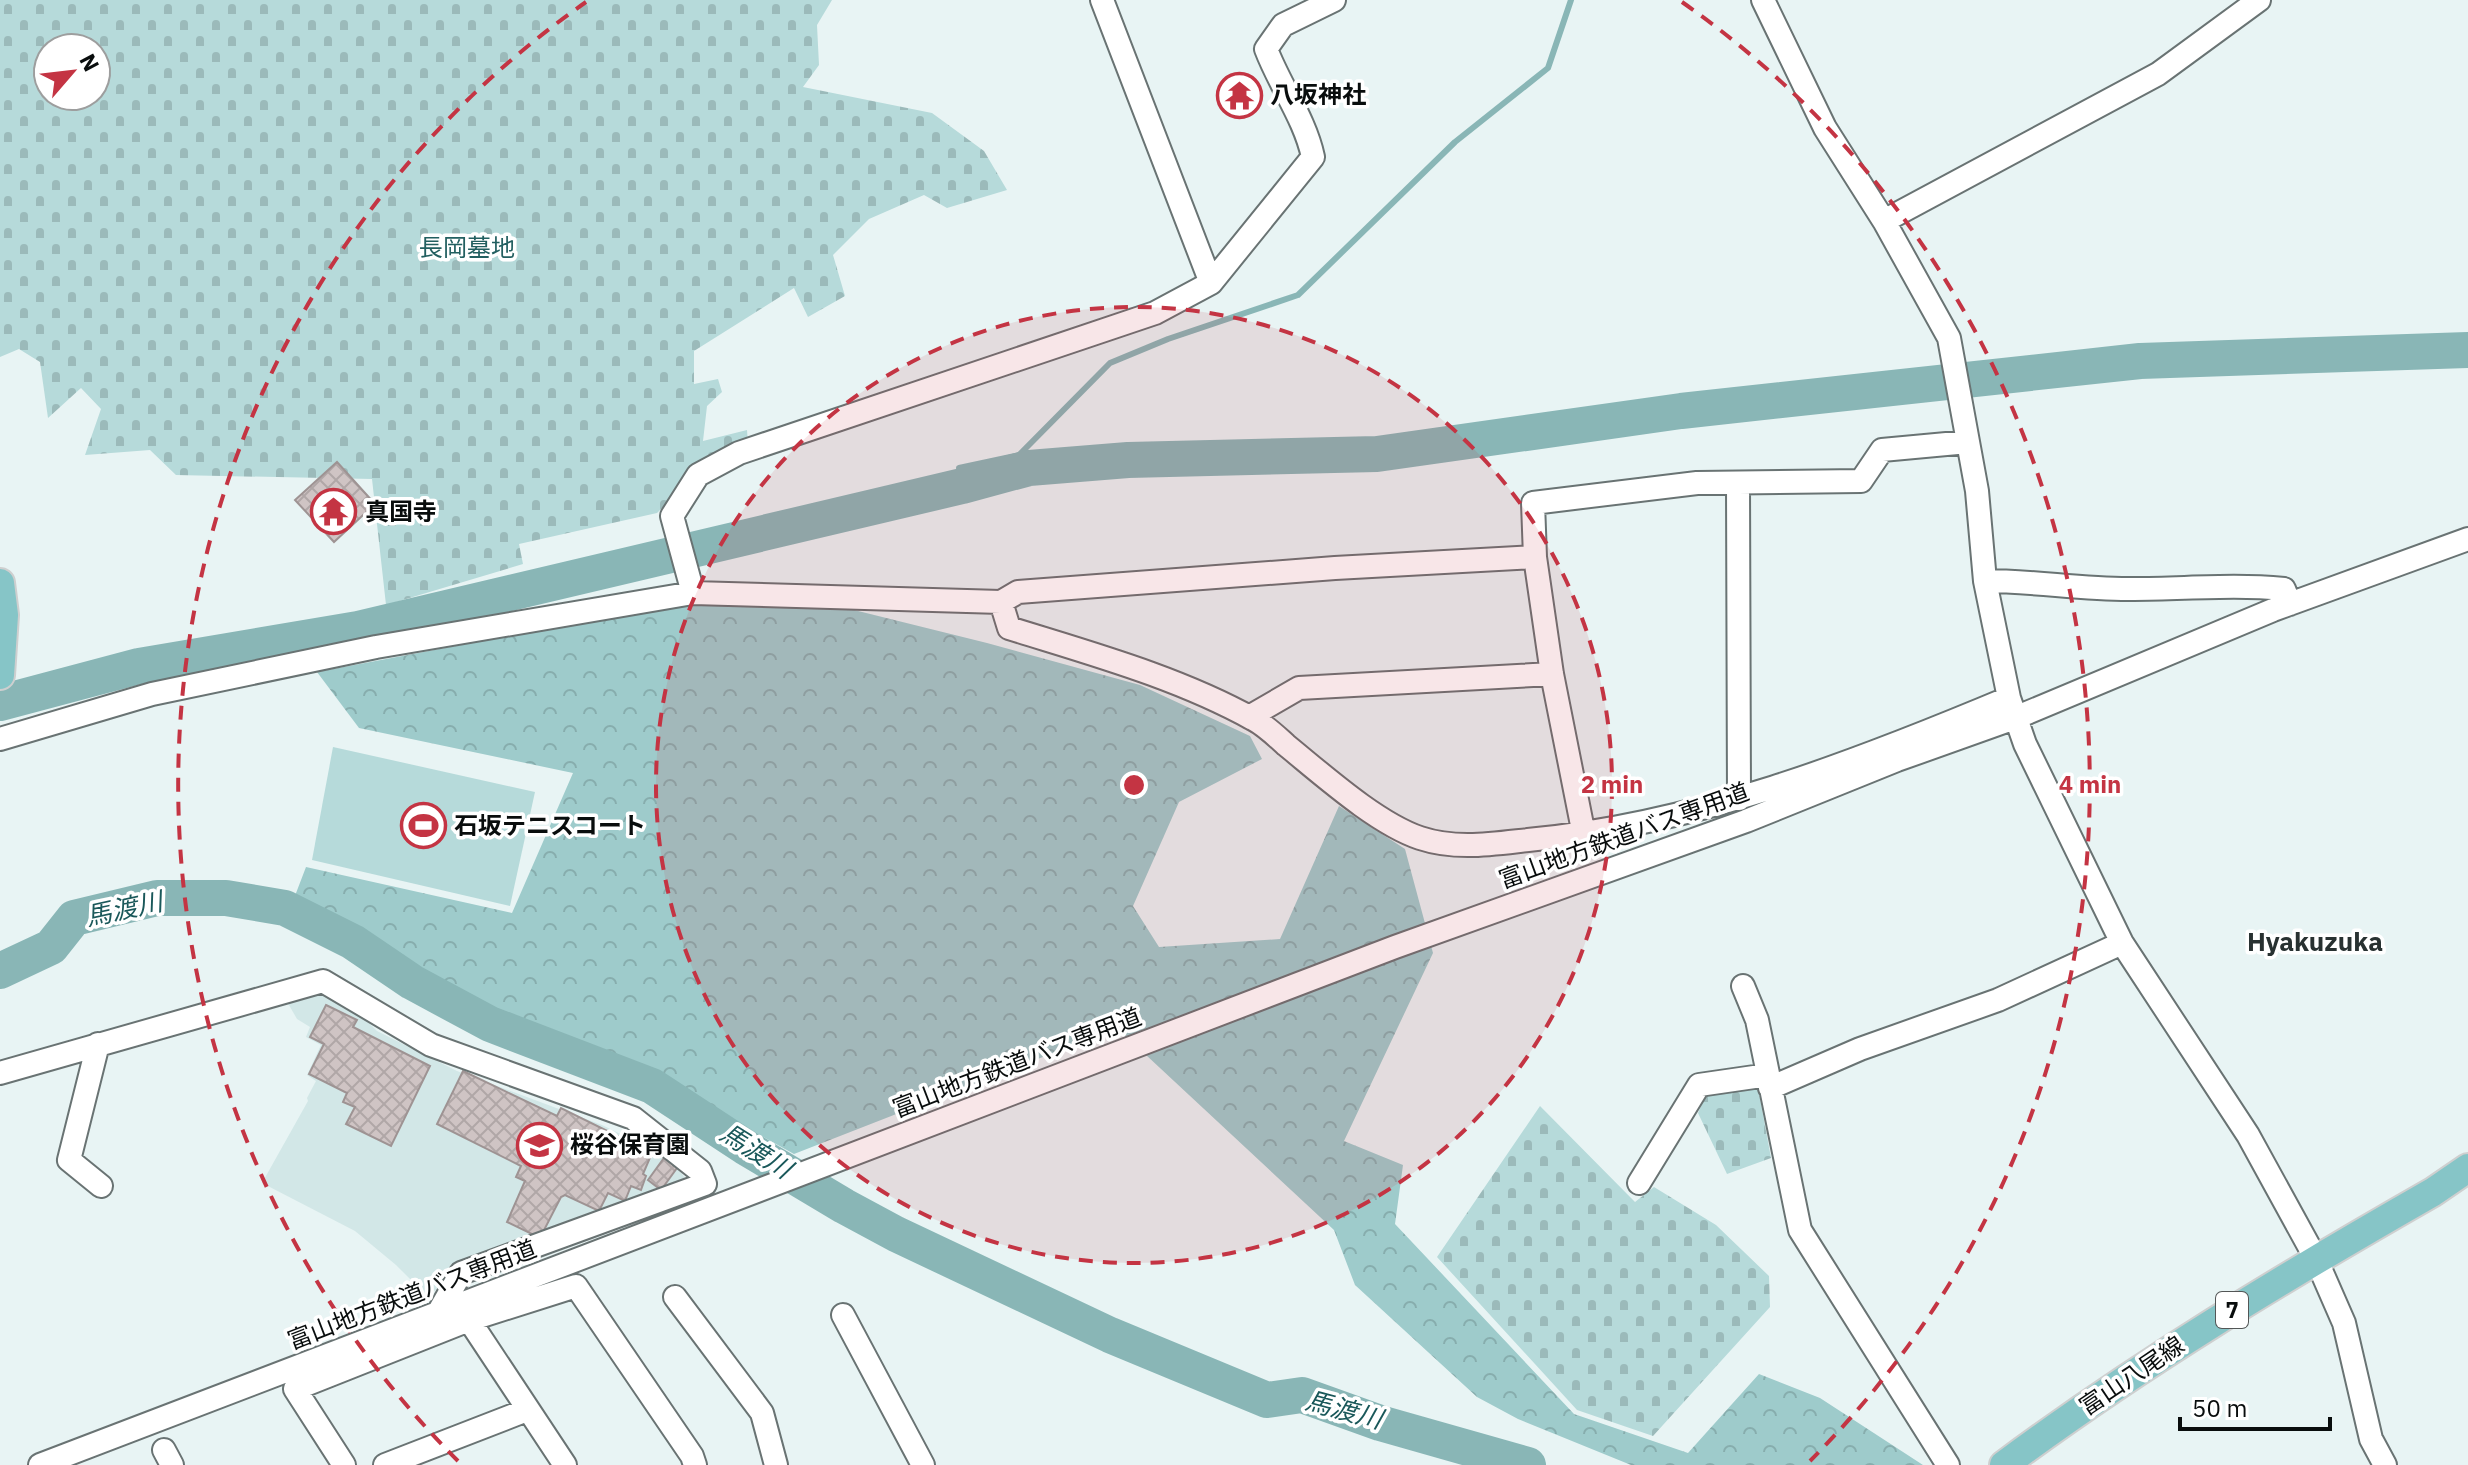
<svg xmlns="http://www.w3.org/2000/svg" width="2468" height="1465" viewBox="0 0 2468 1465" font-family="'IBM Plex Sans','Noto Sans JP',sans-serif">
  <style>
    .built { fill: #d2e7e7 }
    .green { fill: #b6dada }
    .forest { fill: url(#forest-crowns) }
    .cemetery { fill: url(#cemetery-stones); fill-rule: evenodd }
    .lines { fill: none; stroke-linecap: round; stroke-linejoin: round }
    .stream { stroke: #89b6b6; stroke-width: 6 }
    .river { stroke: #89b6b6; stroke-width: 36 }
    .building { fill: url(#building-cross-hatch); stroke: #9e9393; stroke-width: 2 }
    .minor-casing { stroke: #697373; stroke-width: 26 }
    .major-casing { stroke: #cecfcf; stroke-width: 32 }
    .minor { stroke: #fff; stroke-width: 22 }
    .major { stroke: #86c5c7; stroke-width: 28 }
    .ring { fill: none; stroke: #c43443; stroke-width: 4; stroke-dasharray: 14 10 }
    .labels { text-anchor: middle; stroke-width: 7; stroke-linejoin: round; paint-order: stroke }
    .shield { fill: #fff; stroke: #535656; stroke-width: 2 }
    .shield-label { font-size: 22px; font-weight: bold; fill: #090d0d }
    .poi-label { font-size: 24px; font-weight: bold; fill: #090d0d; stroke: #fff; text-anchor: start }
    .park-label { font-size: 24px; fill: #225f60; stroke: #fff }
    .street-label { font-size: 24px; fill: #090d0d; stroke: #fff }
    .water-label { font-size: 26px; font-style: italic; fill: #1a585a; stroke: #fff }
    .neighbourhood-label { font-size: 26px; font-weight: bold; fill: #283131; stroke: #fff }
    .centre { fill: #c43443; stroke: #fff; stroke-width: 4 }
    .ring-label { font-size: 24px; text-anchor: middle; font-weight: bold; fill: #c43443; stroke: #fff; stroke-width: 7; stroke-linejoin: round; paint-order: stroke }
  </style>
  <defs>
    <pattern id="forest-crowns" width="20" height="18" patternUnits="userSpaceOnUse" patternTransform="scale(2)"><rect width="20" height="18" fill="#9ecbcb"/><path d="M2 6a3 3 0 1 1 6 0M12 15a3 3 0 1 1 6 0" fill="none" stroke="#87adad"/></pattern>
    <pattern id="cemetery-stones" width="16" height="16" patternUnits="userSpaceOnUse" patternTransform="scale(2)"><rect width="16" height="16" fill="#b6dada"/><path d="M2 7V4a2 2 0 0 1 4 0v3zM10 15v-3a2 2 0 0 1 4 0v3z" fill="#9bbaba"/></pattern>
    <pattern id="building-cross-hatch" width="8" height="8" patternUnits="userSpaceOnUse" patternTransform="scale(2)"><rect width="8" height="8" fill="#cfc4c4"/><path d="M0 0l8 8M0 8l8-8" fill="none" stroke="#b0a7a7"/></pattern>
  </defs>
  <rect width="100%" height="100%" fill="#e8f4f4"/>
  <path class="built" d="M310,977L359,1013L377,1031L457,1071L602,1125L674,1160L687,1182L461,1273L427,1296L396,1265L355,1231L262,1183L308,1101L307,1098L316,1081L307,1075L321,1045L306,1037L310,1027L297,1019L278,986Z"/>
  <path class="green" d="M333,747L535,792L510,906L312,860Z"/>
  <path class="forest" d="M690,602L842,607L987,643L1140,685L1250,736L1262,759L1179,802L1133,906L1159,947L1280,939L1339,806L1405,849L1433,953L1344,1141L1403,1165L1395,1224L1574,1414L1688,1453L1759,1374L1820,1398L1923,1465H1631L1518,1419L1477,1397L1355,1285L1334,1230L1117,1028L794,1154L650,1074L509,1023L293,901L306,867L512,913L573,773L359,728L317,672Z"/>
  <path class="cemetery" d="M0,0H832L817,25L819,65L803,87L932,113L984,151L1007,190L947,208L924,195L869,219L833,255L845,296L808,317L794,288L694,351V384L718,379L722,392L707,406L703,441L747,430L748,444L677,493L657,513L519,544L523,564L386,605L372,479L176,475L150,450L85,455L101,409L81,388L48,418L40,362L19,349L0,357ZM48,48H96V96H48Z
    M1757,1082L1771,1158L1727,1174L1698,1113L1707,1092Z
    M1540,1106L1635,1202L1654,1187L1716,1225L1769,1276L1770,1307L1653,1436L1577,1410L1437,1257Z"/>
  <g class="lines">
    <path class="stream" d="M962,486L959,468L1019,455L1110,363L1168,339L1298,295L1455,142L1548,68L1571,0"/>
    <path class="river" d="M0,703L139,666L358,629L962,486L1029,468L1128,460L1377,454L1681,411L2140,361L2468,350
      M0,971L51,947L74,918L157,898H226L285,908L353,942L412,982L490,1024L652,1086L745,1147L844,1206L896,1234L1110,1335L1267,1400L1302,1395L1380,1423L1528,1465"/>
  </g>
  <path class="building" d="M337,462L375,504L334,542L295,500Z
    M326,1005L357,1020L353,1027L430,1066L391,1146L346,1124L355,1107L343,1102L347,1093L309,1074L324,1044L310,1037Z
    M463,1071L557,1116L561,1108L652,1153L643,1174L646,1176L641,1190L631,1186L625,1201L608,1193L599,1211L565,1195L561,1197L540,1238L507,1222L525,1181L516,1177L521,1166L437,1124Z
    M664,1158L677,1168L661,1190L648,1180Z"/>
  <g class="lines">
    <defs>
      <path id="minor" d="M1102,0L1211,283
        M1763,0L1825,128L1884,221L1949,338L1977,491L1985,581L2009,698L2025,744L2122,943L2248,1135L2316,1259L2344,1323L2371,1439L2385,1465
        M1884,221L2158,74L2259,0
        M1738,483L1739,799
        M1535,557L1533,503L1697,483L1861,481L1882,450L1968,442
        M1985,581C2035,581 2085,590 2134,589C2185,589 2233,584 2284,589L2290,604
        M693,593L672,516L698,475L739,453L1155,313L1211,283L1313,157C1305,119 1280,86 1266,49L1283,25L1334,0
        M1001,602L1009,628C1092,654 1177,677 1253,719C1265,725 1276,736 1286,745C1323,775 1376,823 1420,838C1456,850 1492,844 1528,840C1696,824 1854,763 2009,698
        M1249,717L1299,688L1552,674
        M0,739L152,694L376,647L693,593L1001,602L1018,592L1335,568L1535,557L1552,674L1584,835
        M1743,986L1757,1020L1800,1230L1948,1465
        M98,1044L69,1160L101,1186
        M0,1073L323,981L431,1045L633,1118L700,1171L705,1184L461,1273L438,1313
        M1770,1088L1860,1049L1998,1000L2122,943
        M1639,1183L1699,1085L1768,1075
        M675,1297L762,1413L776,1465
        M843,1315L923,1465
        M469,1320L565,1465
        M164,1450L172,1465
        M40,1465L1395,947L1746,821L1897,760L2015,718L2273,610L2468,539
        M344,1465L295,1389L469,1320L576,1286L692,1456L695,1465
        M385,1465L527,1410"/>
      <path id="major" d="M0,583L4,615L0,675
        M2004,1465C2140,1364 2286,1276 2433,1192L2468,1168"/>
    </defs>
    <use href="#minor" class="minor-casing"/>
    <use href="#major" class="major-casing"/>
    <use href="#minor" class="minor"/>
    <use href="#major" class="major"/>
  </g>
  <circle cx="1134" cy="785" r="478" fill="#c43443" fill-opacity=".12"/>
  <g class="ring">
    <circle cx="1134" cy="785" r="478"/>
    <path d="M458 1461A956 956 0 0 1 586 2M1682 2A956 956 0 0 1 1810 1461"/>
  </g>
  <defs>
    <symbol id="temple-ring" viewBox="-11 -11 22 22"><circle r="9.5" fill="#fff" stroke="#c43443" stroke-width="1.5"/><path d="M0-6L5-2H3V0L6.5 2.5H4V6H1.5V3h-3V6H-4V2.5H-6.5L-3 0V-2H-5Z" fill="#c43443"/></symbol>
    <symbol id="stadium-ring" viewBox="-11 -11 22 22"><circle r="9.5" fill="#fff" stroke="#c43443" stroke-width="1.5"/><path d="M0-5a6.5 5 0 1 0 0 10a6.5 5 0 1 0 0-10ZM-3.5-1.8h7v3.6h-7Z" fill="#c43443"/></symbol>
    <symbol id="school-ring" viewBox="-11 -11 22 22"><circle r="9.5" fill="#fff" stroke="#c43443" stroke-width="1.5"/><path d="M0-5L7-2L0 1L-7-2ZM-4 1L0 2.5L4 1V4Q0 6-4 4Z" fill="#c43443"/></symbol>
  </defs>
  <g fill-rule="evenodd">
    <use href="#temple-ring" x="1214" y="70" width="51" height="51"/>
    <use href="#temple-ring" x="308" y="486" width="51" height="51"/>
    <use href="#stadium-ring" x="398" y="800" width="51" height="51"/>
    <use href="#school-ring" x="514" y="1120" width="51" height="51"/>
  </g>
  <g class="labels">
    <rect class="shield" x="2216" y="1292" width="32" height="36" rx="6"/>
    <g class="shield-label">
      <text x="2232" y="1318">7</text>
    </g>
    <g class="poi-label">
      <text x="1270" y="103">八坂神社</text>
      <text x="365" y="520">真国寺</text>
      <text x="454" y="834">石坂テニスコート</text>
      <text x="570" y="1153">桜谷保育園</text>
    </g>
    <g class="park-label">
      <text x="467" y="256">長岡墓地</text>
    </g>
    <g class="street-label">
      <text transform="translate(1624 836) rotate(-20)" y="8">富山地方鉄道バス専用道</text>
      <text transform="translate(1017 1063) rotate(-21)" y="8">富山地方鉄道バス専用道</text>
      <text transform="translate(412 1295) rotate(-21)" y="8">富山地方鉄道バス専用道</text>
      <text transform="translate(2132 1376) rotate(-34)" y="8">富山八尾線</text>
    </g>
    <g class="water-label">
      <text transform="translate(124 909) rotate(-12)" y="9">馬渡川</text>
      <text transform="translate(756 1151) rotate(32)" y="9">馬渡川</text>
      <text transform="translate(1344 1410) rotate(15)" y="9">馬渡川</text>
    </g>
    <g class="neighbourhood-label">
      <text x="2315" y="951">Hyakuzuka</text>
    </g>
  </g>
  <circle cx="1134" cy="785" r="12" class="centre"/>
  <g class="ring-label">
    <text x="1612" y="793">2 min</text>
    <text x="2090" y="793">4 min</text>
  </g>
  <g transform="translate(72 72) rotate(62)"><circle r="38" fill="#ffffff" stroke="#9d9e9e" stroke-width="2"/>
  <path d="M0-6L14 30L0 20L-14 30Z" fill="#c43443"/>
  <text y="-12" font-size="22" font-weight="bold" text-anchor="middle" fill="#090d0d">N</text>
  </g>
  <path d="M2180 1417v12h150v-12" fill="none" stroke="#090d0d" stroke-width="4"/>
  <text x="2192" y="1417" font-size="24" fill="#090d0d" stroke="#ffffff" stroke-width="6" paint-order="stroke">50 m</text>
</svg>
